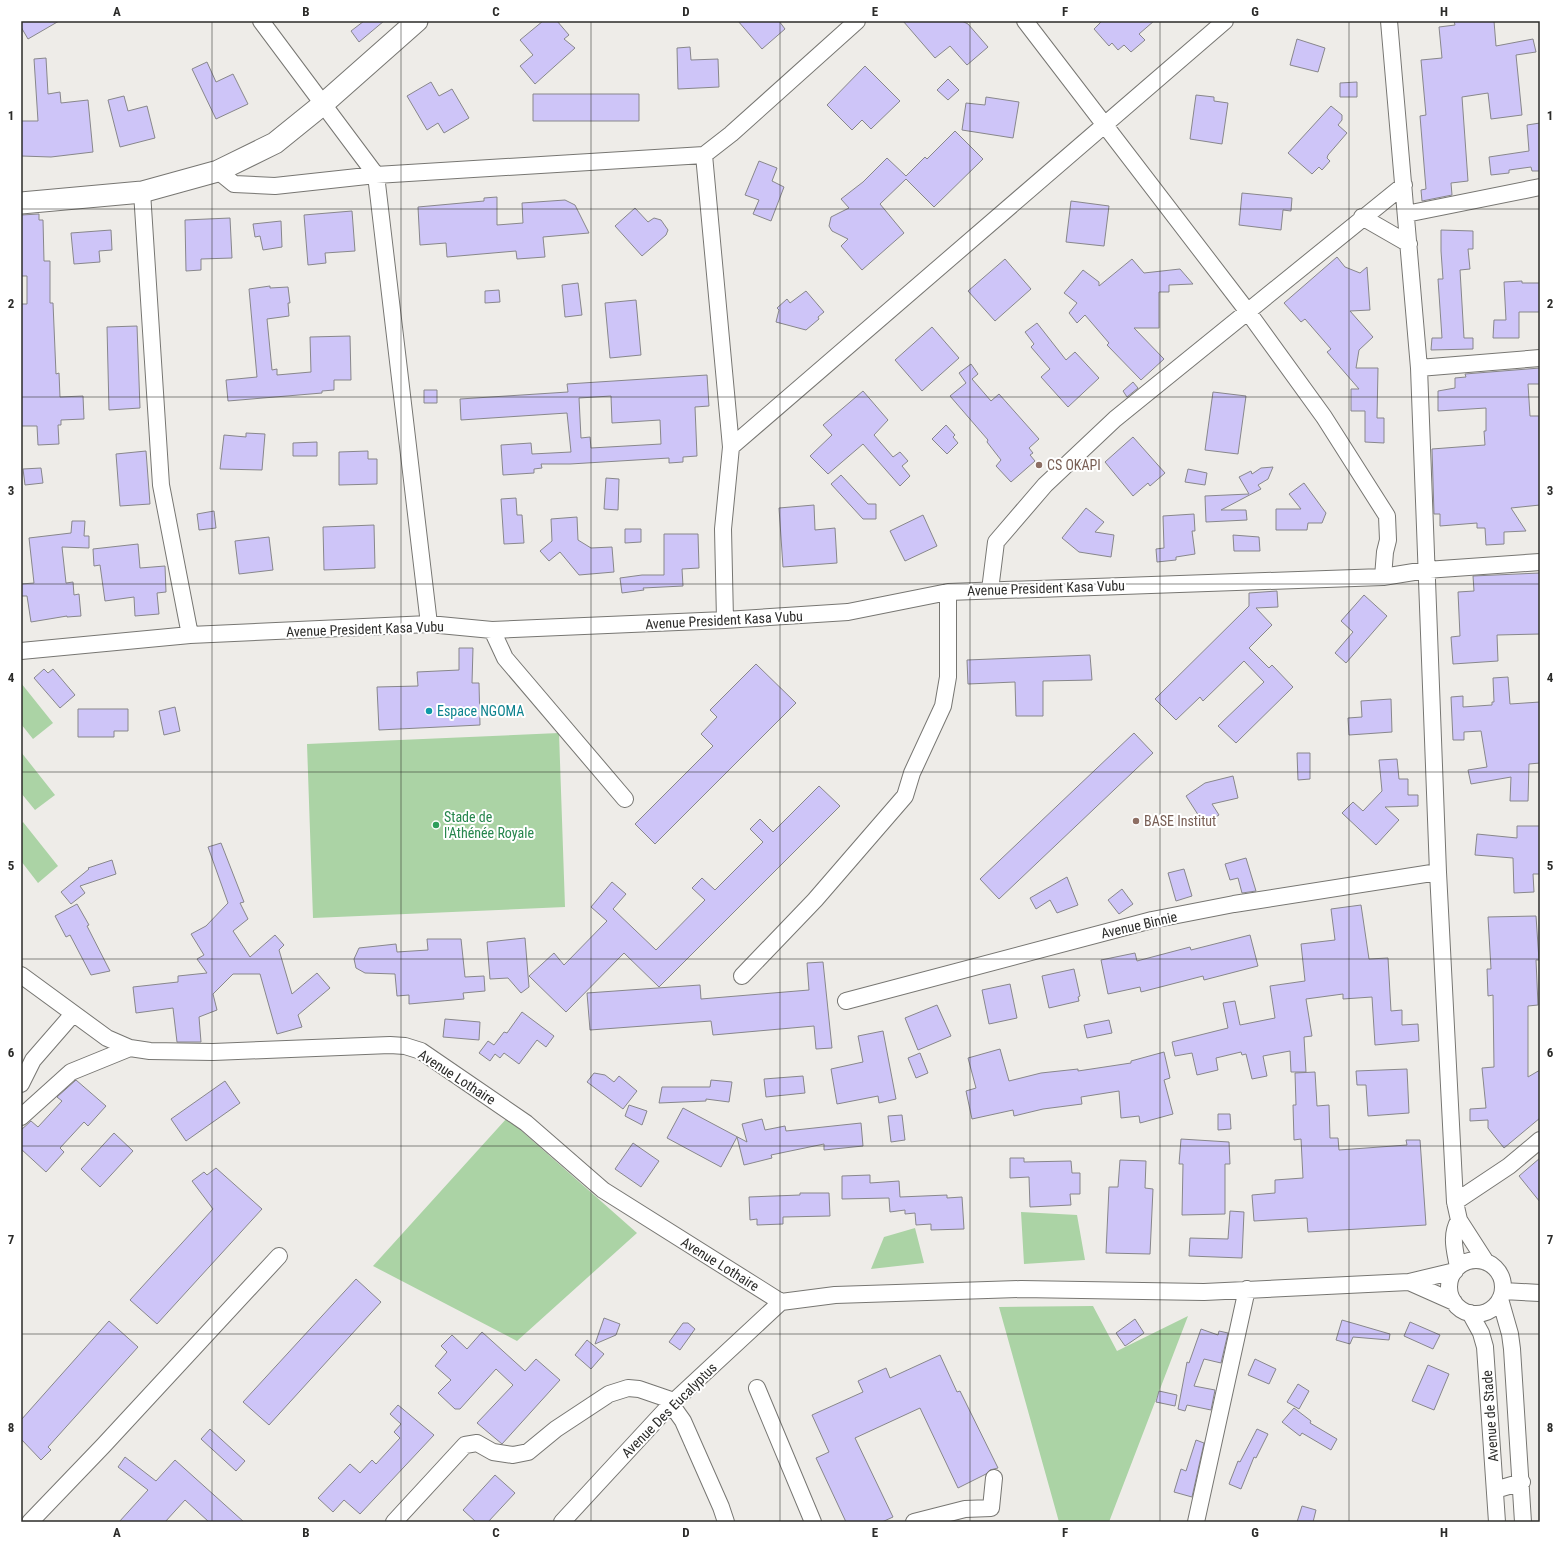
<svg xmlns="http://www.w3.org/2000/svg" width="1561" height="1543" viewBox="0 0 1561 1543" font-family="'Roboto Condensed',sans-serif">
  <style>
    .green { fill: #abd3a5 }
    .building { fill: #cec5f8; stroke: #88878b; fill-rule: evenodd }
    .lines { fill: none; stroke-linecap: round; stroke-linejoin: round }
    .minor-casing { stroke: #777672; stroke-width: 18 }
    .major-casing { stroke: #777672; stroke-width: 23 }
    .minor { stroke: #fff; stroke-width: 16 }
    .major { stroke: #fff; stroke-width: 21 }
    .grid { fill: none; stroke: #2b2b29; stroke-width: 1; stroke-opacity: 0.55 }
    .education-dot { fill: #8d6e63; stroke: #fff; stroke-width: 1.5 }
    .culture-dot { fill: #0f9aa8; stroke: #fff; stroke-width: 1.5 }
    .leisure-dot { fill: #2e9e5b; stroke: #fff; stroke-width: 1.5 }
    .labels { text-anchor: middle; stroke-width: 4; stroke-linejoin: round; paint-order: stroke }
    .education-label { font-size: 14px; fill: #785e54; stroke: #fff; text-anchor: start }
    .street-label { font-size: 14px; fill: #2b2b29; stroke: #fff }
    .culture-label { font-size: 14px; fill: #0d838f; stroke: #fff; text-anchor: start }
    .leisure-label { font-size: 14px; fill: #27864d; stroke: #fff; text-anchor: start }
    .neatline { fill: none; stroke: #2b2b29; stroke-width: 1.5 }
    .grid-label { font-size: 13px; text-anchor: middle; font-weight: bold; fill: #2b2b29 }
  </style>
  <rect width="100%" height="100%" fill="#eeece8"/>
  <path class="green" d="M21,683L53,723L33,739L21,724Z
    M559,733L565,907L313,918L307,744Z
    M21,752L55,795L35,810L21,793Z
    M23,822L58,866L38,883L21,861V824Z
    M507,1118L637,1233L517,1341L373,1266Z
    M1021,1212L1077,1215L1085,1260L1024,1264Z
    M915,1228L924,1263L871,1269L884,1237Z
    M1093,1306L1117,1351L1188,1316L1109,1522H1059L999,1307Z"/>
  <path class="building" d="M21,21H59L28,39L21,27Z
    M364,21H384L359,42L351,31Z
    M543,21H557L569,35L564,39L575,48L535,84L520,66L533,55L520,40Z
    M738,21H779L785,29L762,49Z
    M903,21H962L968,24L988,47L967,65L950,46L935,58Z
    M1102,21H1154L1139,34L1145,40L1131,52L1124,45L1118,50L1112,43L1109,46L1094,29Z
    M1454,21H1494L1496,46L1533,39L1536,52L1516,55L1522,115L1491,119L1488,93L1462,97L1468,181L1451,183L1452,195L1422,201L1421,190L1426,189L1420,116L1426,115L1421,60L1442,58L1439,27L1455,25Z
    M1297,39L1325,48L1318,72L1290,65Z
    M690,47L691,60L718,59L719,87L678,89L677,48Z
    M46,58L48,94L60,92L61,103L88,100L93,152L51,157L21,156V121H38L34,59Z
    M207,62L216,82L233,74L248,104L216,119L192,69Z
    M865,66L900,101L871,129L862,120L852,130L827,105Z
    M948,79L959,90L948,100L937,90Z
    M431,82L439,96L452,89L469,118L444,133L438,123L427,130L407,96Z
    M1357,82V97H1340V83Z
    M533,94H639V121H533Z
    M1196,95L1214,97V101L1228,103L1222,144L1190,139Z
    M124,96L128,111L147,106L155,138L120,147L108,100Z
    M986,97L1019,102L1013,138L962,130L966,103L985,105Z
    M1331,106L1342,115V120L1338,125L1347,133L1328,155L1327,158L1330,161L1322,170L1319,167L1312,174L1288,153Z
    M1540,123V171H1532L1531,167L1509,170V173L1491,175L1489,157L1529,151L1527,125Z
    M955,131L983,159L934,207L906,179L880,204L904,233L862,270L841,246L848,239L832,231L829,226L831,217L849,208L841,199L863,182L887,158L906,176L925,157L927,159Z
    M759,161L777,168L772,181L784,187L771,221L753,214L759,200L745,195Z
    M1242,193L1292,198L1291,211L1283,210L1281,230L1239,225Z
    M497,197V225L523,223L522,203L565,200L575,205L589,233L543,237L545,257L517,259L516,251L447,257L446,243L420,245L418,207L484,201V198Z
    M1071,201L1109,206L1104,246L1066,242Z
    M635,208L648,222L654,218L661,220L668,230L666,235L642,256L615,226Z
    M352,211L355,251L325,253L326,263L308,265L304,215Z
    M39,214V220H43L44,261H50V303H53L56,374L59,373L60,397L83,396L84,419L61,420V425H58L59,444L38,445L37,426H21V304H27V276H21V215Z
    M230,218L232,258L201,259V270L186,271L185,220Z
    M281,221L282,247L263,250L260,236L255,237L253,224Z
    M111,230L112,250L99,251L100,262L74,264L71,233Z
    M1441,230L1473,231V249H1468L1470,269L1460,270L1464,338H1473V349L1431,350L1432,338H1442L1438,279H1443L1441,251Z
    M1337,257L1345,267L1360,273L1367,267L1370,310L1350,311L1373,337L1359,350L1356,368H1378L1377,418H1384V443L1365,442V411H1351V389H1359L1327,352L1331,349L1305,319L1301,322L1284,303Z
    M1005,259L1031,289L995,321L968,291Z
    M1132,259L1144,273L1180,269L1193,284L1169,285V292H1159V328H1134L1164,359L1141,380L1107,345L1109,343L1085,315L1077,323L1069,313L1077,303L1064,293L1083,270L1099,282V286Z
    M1522,281V283H1540V312H1519V338H1493L1494,320H1506L1504,282Z
    M578,283L582,315L565,317L562,285Z
    M270,286V288L288,287L290,303H288L289,316L267,319L272,370L277,369V375L311,372L310,337L350,336L351,380H334V390L322,391V393L228,401L226,380L257,377L249,289Z
    M499,290L500,302L485,303V291Z
    M806,291L824,312L818,317L819,319L806,330L776,322L779,310L777,308L787,299L790,303Z
    M636,300L641,355L610,358L605,303Z
    M1037,323L1066,360L1075,352L1099,378L1068,407L1041,377L1050,369L1031,347L1034,344L1025,332Z
    M137,326L140,408L109,410L107,327Z
    M932,327L959,358L922,391L895,360Z
    M971,364L978,374L972,379L991,401L999,394L1039,439L1029,448L1033,453L1030,455L1035,461L1011,482L996,466L1001,460L987,442L988,440L950,396L966,383L959,373Z
    M1540,368V384H1528L1530,416H1539L1540,505L1511,508L1526,531L1504,532V544L1486,545L1485,528H1477V523L1440,526V514H1434L1432,449L1485,445L1484,431H1486V408L1438,411V391L1455,388V378L1466,377L1465,374Z
    M707,375L709,406L695,407L697,456L683,457V462L669,463V458L570,464H541L542,468L534,469V473L503,475L501,445L531,443L532,454L571,452L567,413L461,420L460,399L568,392L567,384ZM611,396L612,423L660,420L661,444L591,448L590,437L581,438L579,398Z
    M1133,382L1138,388L1127,397L1123,391Z
    M424,390H437V403H424Z
    M863,391L888,420L874,435L893,457L900,452L908,461L902,466L910,476L900,486L863,444L828,474L810,456L832,435L823,425Z
    M1213,392L1246,396L1238,454L1205,450Z
    M946,425L955,435L953,437L958,443L947,454L932,439Z
    M246,433L265,434L262,470L220,469L224,435L246,437Z
    M1133,437L1165,473L1150,486L1148,483L1133,496L1105,462Z
    M317,442V456H293V443Z
    M146,451L150,504L120,506L116,454Z
    M368,451V459H377V484L339,485V452Z
    M1273,467L1268,479L1258,485L1261,489L1221,510H1246L1247,520L1206,522L1205,496L1249,494L1239,477L1251,471L1252,474L1261,468Z
    M41,468L43,483L25,485L23,469Z
    M1188,469L1207,473L1205,485L1185,482Z
    M841,475L868,504H876V519H863L831,484Z
    M606,478L619,479L618,510L604,509Z
    M1304,483L1326,513L1322,523H1308L1307,530H1276V509H1301L1289,494Z
    M516,498L517,515H522L524,543L504,544L501,499Z
    M814,505L815,530L835,528L837,563L783,567L779,508Z
    M1086,508L1104,522L1095,532L1114,535L1111,557L1079,552L1062,538Z
    M214,511L216,528L199,530L197,514Z
    M1194,514L1195,531H1192L1195,554L1176,557V560L1157,562L1156,549L1164,548L1163,516Z
    M923,515L937,546L905,561L890,531Z
    M577,517L578,540L591,548L612,547L614,572L579,575L560,552L549,561L540,551L552,541L551,519Z
    M72,521H85L84,536H89V548L62,547L66,583L73,582L74,595L79,594L81,616L67,617V616L31,622L27,596H21V584L34,583L29,538L71,533Z
    M374,525L375,568L324,570L323,527Z
    M625,529H641V542L625,543Z
    M664,534H698L699,568L682,569L683,586L643,588L644,590L622,593L620,578L642,575H664Z
    M1233,535L1259,537L1260,551H1234Z
    M269,537L273,570L239,574L235,541Z
    M138,544L140,568L165,566L166,592L157,593L159,614L135,616L134,597L105,601L100,565L94,566L93,549Z
    M1540,573V634L1497,635L1498,661L1453,664L1451,637L1460,636L1458,592L1474,591L1473,576Z
    M1277,591L1278,607L1256,608L1272,625L1249,648L1269,668L1272,665L1293,687L1236,743L1218,726L1264,682L1244,661L1203,701L1200,697L1176,720L1155,699L1249,606V593Z
    M1364,595L1387,616L1346,663L1335,653L1353,632L1341,621Z
    M459,648H473L472,683H479L480,725L379,730L377,687L418,686L417,672L459,670Z
    M1090,655L1092,680L1043,681V716H1016L1015,682L968,684L967,660Z
    M756,664L796,703L655,844L635,824L713,746L701,734L717,717L710,710Z
    M44,669L48,673L53,669L75,695L60,708L34,678Z
    M1508,677L1510,704L1540,702V763L1529,764L1528,801H1510L1511,777L1471,784L1468,770L1487,767L1481,731L1464,732V740H1453L1451,697L1463,696V707L1492,705V702H1494L1493,678Z
    M1391,699L1392,732L1349,735L1348,718L1362,717L1361,701Z
    M175,707L180,731L164,735L159,711Z
    M78,709H128V731H114V737H78Z
    M1134,733L1153,753L999,899L980,879Z
    M1297,753H1310V779L1298,780Z
    M1397,759L1399,779H1408V795H1418V806L1385,807L1399,820L1376,845L1342,813L1353,802L1363,811L1382,791L1379,760Z
    M1233,776L1238,798L1212,804L1219,815L1204,824L1186,796L1205,783Z
    M819,786L840,806L659,987L624,953L566,1012L529,976L554,953L564,965L607,921L591,907L612,882L626,894L613,909L656,950L705,900L692,888L702,878L715,890L763,842L750,829L760,819L773,832Z
    M1517,826H1540V874H1533L1534,892L1514,893L1513,858L1475,855L1477,834L1517,838Z
    M221,843L244,902L240,903L248,919L233,931L250,957L275,935L284,945L279,950L292,994L317,973L330,988L298,1015L302,1027L277,1034L260,974H233L213,994L217,1010L199,1017L201,1042H177L173,1008L136,1013L133,987L178,982V976L207,973L197,959L204,955L191,934L206,926L228,903L208,847Z
    M1246,858L1256,891L1242,893L1238,878L1230,880L1225,864Z
    M112,860L116,874L80,886L85,893L71,904L61,892L89,869L88,868Z
    M1184,869L1192,896L1176,901L1168,873Z
    M1067,877L1078,905L1057,913L1050,900L1036,909L1030,898Z
    M1122,889L1133,904L1119,914L1108,900Z
    M77,904L89,925L87,926L110,971L91,975L70,935L66,937L55,916Z
    M1361,905L1369,959L1388,958L1391,1011L1402,1010V1025L1418,1024L1419,1041L1375,1045L1372,997L1343,999V994L1306,999L1312,1036L1304,1037L1306,1072H1291L1290,1051L1263,1056L1267,1076L1252,1079L1246,1054L1242,1055L1241,1052L1216,1058L1218,1070L1197,1075L1192,1053L1175,1056L1172,1042L1228,1028L1223,1003L1235,1001L1240,1025L1275,1018L1270,986L1305,981L1301,944L1335,940L1331,909Z
    M1536,916L1539,960H1536L1538,1005L1528,1006V1077L1540,1070V1118L1504,1148L1488,1128V1120L1470,1121V1109L1486,1108L1482,1068L1494,1067L1493,995L1488,996L1487,969H1491L1488,917Z
    M1250,935L1258,966L1204,980L1203,976L1141,992L1140,987L1108,994L1101,960L1135,953L1137,961L1190,947L1191,950Z
    M525,938L529,987L521,993L508,978L490,979L487,942Z
    M427,939H461L465,977L484,976L485,991L463,993L464,999L409,1004V995L397,996L395,974L365,973L356,968L354,959L359,948L396,944L397,952L428,950Z
    M823,962L832,1048L816,1049L814,1026L713,1035L711,1021L590,1030L587,993L700,985L701,999L809,990L807,963Z
    M1074,969L1080,996L1078,997L1079,1001L1049,1008L1042,976Z
    M1010,984L1017,1018L989,1024L982,990Z
    M937,1005L951,1036L918,1050L905,1018Z
    M522,1012L554,1036L546,1047L537,1040L519,1064L504,1053L500,1058L495,1054L490,1061L479,1053L488,1041L494,1045L504,1032L507,1033Z
    M445,1019L480,1022L479,1040L443,1037Z
    M1109,1020L1112,1033L1087,1038L1084,1025Z
    M883,1031L896,1099L879,1103L878,1096L837,1104L831,1069L863,1062L858,1036Z
    M1000,1049L1009,1081L1041,1073L1078,1069V1071L1131,1063V1061L1164,1052L1170,1078L1164,1080L1173,1114L1140,1123L1139,1116L1121,1118L1119,1091L1081,1097L1082,1104L1043,1109L1014,1116L1013,1110L972,1119L966,1091L976,1088L968,1058Z
    M920,1053L928,1073L916,1078L908,1058Z
    M1407,1069L1409,1113L1368,1116L1366,1085H1357L1356,1071Z
    M1315,1072L1317,1106L1329,1105L1330,1138H1338L1339,1150L1407,1145L1406,1140H1420L1426,1225L1308,1232L1307,1218L1254,1221L1252,1195L1275,1193V1180L1303,1178L1301,1139L1294,1140L1293,1105H1296L1295,1073Z
    M594,1073L605,1075L614,1082L619,1076L637,1091L623,1109L587,1082Z
    M803,1076L805,1093L766,1097L764,1079Z
    M76,1080L106,1106L88,1126L84,1122L60,1148L64,1152L46,1172L21,1149V1130L31,1121L38,1127L62,1101L57,1097Z
    M711,1080L732,1082L729,1102L706,1099V1101L659,1103L662,1087H710Z
    M225,1081L240,1103L186,1141L171,1119Z
    M629,1105L647,1111L642,1125L625,1116Z
    M683,1108L747,1142L742,1124L762,1119L765,1130L785,1126L786,1131L861,1123L863,1146L824,1150V1144L771,1155L772,1158L744,1165L737,1137L721,1167L667,1138Z
    M1218,1114H1230L1231,1129L1218,1130Z
    M902,1115L905,1140L891,1142L888,1116Z
    M114,1133L133,1151L100,1187L81,1169Z
    M1181,1139L1229,1142L1230,1164H1225V1214L1182,1215L1183,1164H1179Z
    M633,1143L659,1161L641,1187L615,1169Z
    M1010,1158H1024V1162L1071,1161L1072,1173H1080V1194H1070L1071,1205L1030,1207L1029,1177L1010,1178Z
    M1540,1158V1202L1519,1176Z
    M1120,1160L1146,1161L1145,1188L1153,1189L1150,1254L1106,1253L1109,1187H1118Z
    M216,1168L262,1209L157,1324L130,1300L213,1209L192,1181L204,1172L207,1175Z
    M870,1175V1183L899,1181L900,1197L947,1195V1198L962,1197L964,1229L931,1230V1224L916,1225L915,1213L905,1214V1210L890,1212L889,1198L842,1199V1176Z
    M800,1193H829L830,1216L783,1217V1224L757,1225V1219L750,1220L749,1197L800,1195Z
    M1230,1211L1244,1212L1242,1258L1189,1256L1190,1238L1228,1239Z
    M356,1279L381,1302L269,1425L243,1402Z
    M604,1318L620,1324L616,1335L595,1344Z
    M1135,1319L1144,1333L1125,1346L1116,1333Z
    M1342,1320L1390,1334L1389,1340L1353,1337L1350,1344L1336,1340Z
    M109,1321L138,1347L48,1447L51,1450L41,1460L21,1439V1420Z
    M1410,1322L1440,1335L1433,1349L1404,1336Z
    M683,1323H688L695,1329L680,1350L669,1342Z
    M1201,1329L1218,1335L1219,1331L1228,1333L1221,1363L1204,1359L1194,1386L1215,1390L1211,1410L1187,1405L1185,1411L1178,1409L1187,1362L1189,1363Z
    M482,1332L525,1371L536,1359L560,1380L502,1444L477,1423L513,1385L496,1369L460,1409H455L438,1393L451,1380L435,1366L447,1352L441,1346L452,1335L467,1349Z
    M587,1340L604,1354L591,1369L575,1355Z
    M940,1355L957,1392L960,1391L998,1468L990,1470L986,1474L958,1488L920,1408L855,1438L893,1517L882,1522H846L816,1458L829,1452L812,1415L863,1392L858,1381L886,1368L890,1378Z
    M1255,1359L1276,1369L1269,1384L1248,1375Z
    M1428,1365L1449,1374L1434,1410L1412,1401Z
    M1298,1384L1309,1391L1299,1409L1287,1402Z
    M1159,1391L1177,1395L1175,1406L1156,1402Z
    M398,1405L434,1435L360,1514L344,1500L333,1512L318,1498L350,1464L360,1473L372,1460L376,1464L400,1438L394,1432L401,1424L390,1414Z
    M1294,1408L1311,1421L1310,1423L1337,1439L1331,1450L1302,1433L1300,1436L1282,1422Z
    M210,1429L245,1461L236,1471L201,1439Z
    M1257,1429L1268,1434L1256,1458L1254,1457L1241,1489L1229,1484L1238,1461L1240,1462Z
    M1196,1440L1204,1443L1192,1497L1174,1492L1181,1469L1186,1471Z
    M125,1457L156,1481L175,1460L244,1522H209L185,1500L165,1522H119L148,1490L118,1467Z
    M495,1475L515,1493L488,1522H476L463,1510Z
    M1302,1506L1316,1510L1313,1522H1297Z"/>
  <g class="lines">
    <defs>
      <path id="minor" d="M261,21L376,175L429,624
        M1025,21L1248,312L1324,417L1387,516L1388,540L1385,552L1383,577
        M1389,21L1419,368L1438,872L1455,1202L1459,1220L1486,1262
        M704,155L731,447L723,529L725,620
        M218,171L234,184L275,186L376,175L704,155L731,134L857,21
        M142,192L161,485L190,635
        M1406,214L1540,187
        M1362,217L1409,244
        M1419,368L1540,358
        M731,447L1225,21
        M990,590L996,542L1045,485L1115,419L1404,185
        M492,630L505,658L625,799
        M21,651L190,635L429,624L492,630L725,620L848,612L948,592L1383,577L1426,570L1540,562
        M21,975L107,1038L130,1048L150,1051L213,1052L390,1045L405,1046L421,1051L526,1123L603,1190L781,1302
        M742,976L815,900L905,796L912,773L943,706L948,677V592
        M846,1001L1152,920L1234,904L1438,872
        M21,1084L33,1060L73,1014
        M21,1117L71,1072L130,1048
        M1455,1202L1509,1166L1540,1140
        M1449 1287a27 27 0 1 1 54 0a27 27 0 1 1-54 0Z
        M1458,1267C1455,1250 1450,1236 1459,1220
        M1409,1282L1454,1302
        M1503,1291L1540,1293
        M1500,1299L1510,1334L1512,1349L1523,1522
        M781,1302L835,1295L1021,1289L1204,1292L1409,1282L1455,1271
        M1470,1313L1481,1333L1485,1347L1497,1522
        M757,1388L813,1522
        M671,1404L683,1421L721,1507L726,1522
        M1495,1490L1522,1482
        M30,1522L103,1446L279,1256
        M394,1522L465,1445L477,1443L493,1452L513,1455L528,1452L556,1429L609,1394L628,1388L639,1389L674,1401
        M562,1522L671,1404L781,1302
        M914,1522L965,1509L991,1508L994,1478
        M1196,1522L1247,1289"/>
      <path id="major" d="M21,203L142,192L218,171L275,143L322,105L417,21"/>
    </defs>
    <use href="#minor" class="minor-casing"/>
    <use href="#major" class="major-casing"/>
    <use href="#minor" class="minor"/>
    <use href="#major" class="major"/>
  </g>
  <path class="grid" d="M212,21V1522M401,21V1522M591,21V1522M780,21V1522M970,21V1522M1160,21V1522M1349,21V1522M21,209H1540M21,397H1540M21,584H1540M21,772H1540M21,959H1540M21,1146H1540M21,1334H1540"/>
  <g class="education-dot">
    <circle cx="1039" cy="465" r="4"/>
    <circle cx="1136" cy="821" r="4"/>
  </g>
  <circle class="culture-dot" cx="429" cy="711" r="4"/>
  <circle class="leisure-dot" cx="436" cy="825" r="4"/>
  <g class="labels">
    <g class="education-label">
      <text x="1047" y="470">CS OKAPI</text>
      <text x="1144" y="826">BASE Institut</text>
    </g>
    <g class="street-label">
      <text transform="translate(1046 588) rotate(-2)" y="5">Avenue President Kasa Vubu</text>
      <text transform="translate(724 620) rotate(-3)" y="5">Avenue President Kasa Vubu</text>
      <text transform="translate(365 629) rotate(-2)" y="5">Avenue President Kasa Vubu</text>
      <text transform="translate(1139 925) rotate(-13)" y="5">Avenue Binnie</text>
      <text transform="translate(457 1077) rotate(33)" y="5">Avenue Lothaire</text>
      <text transform="translate(720 1264) rotate(32)" y="5">Avenue Lothaire</text>
      <text transform="translate(669 1410) rotate(-45)" y="5">Avenue Des Eucalyptus</text>
      <text transform="translate(1490 1416) rotate(-94)" y="5">Avenue de Stade</text>
    </g>
    <g class="culture-label">
      <text x="437" y="716">Espace NGOMA</text>
    </g>
    <g class="leisure-label">
      <text x="444" y="822">Stade de<tspan x="444" dy="16">l'Athénée Royale</tspan></text>
    </g>
  </g>
  <rect width="1561" height="1543" fill="none" stroke="#ffffff" stroke-width="44"/>
  <rect x="22" y="22" width="1517" height="1499" class="neatline"/>
  <g class="grid-label">
    <text x="117" y="16">A</text>
    <text x="306" y="16">B</text>
    <text x="496" y="16">C</text>
    <text x="686" y="16">D</text>
    <text x="875" y="16">E</text>
    <text x="1065" y="16">F</text>
    <text x="1255" y="16">G</text>
    <text x="1444" y="16">H</text>
    <text x="11" y="120">1</text>
    <text x="1550" y="120">1</text>
    <text x="11" y="308">2</text>
    <text x="1550" y="308">2</text>
    <text x="11" y="495">3</text>
    <text x="1550" y="495">3</text>
    <text x="11" y="682">4</text>
    <text x="1550" y="682">4</text>
    <text x="11" y="870">5</text>
    <text x="1550" y="870">5</text>
    <text x="11" y="1057">6</text>
    <text x="1550" y="1057">6</text>
    <text x="11" y="1244">7</text>
    <text x="1550" y="1244">7</text>
    <text x="11" y="1432">8</text>
    <text x="1550" y="1432">8</text>
    <text x="117" y="1537">A</text>
    <text x="306" y="1537">B</text>
    <text x="496" y="1537">C</text>
    <text x="686" y="1537">D</text>
    <text x="875" y="1537">E</text>
    <text x="1065" y="1537">F</text>
    <text x="1255" y="1537">G</text>
    <text x="1444" y="1537">H</text>
  </g>
</svg>
